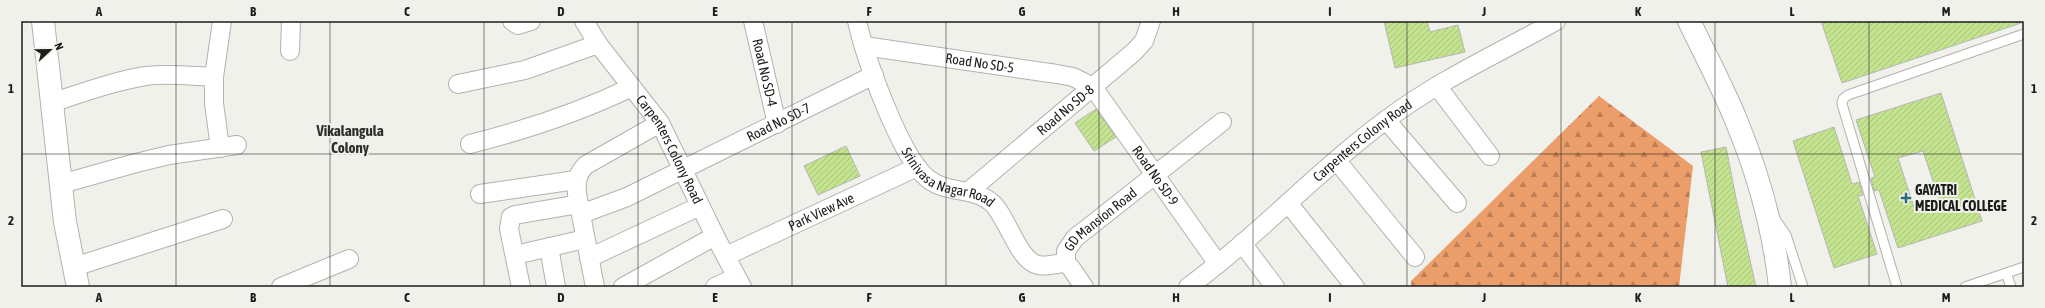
<svg xmlns="http://www.w3.org/2000/svg" width="2045" height="308" viewBox="0 0 2045 308" font-family="'Asap Condensed',sans-serif">
  <style>
    .forest { fill: url(#forest-firs) }
    .building { fill: url(#building-hatch); stroke: #b5b7b3; fill-rule: evenodd }
    .lines { fill: none; stroke-linecap: round; stroke-linejoin: round }
    .service-casing { stroke: #b3b2ae; stroke-width: 11 }
    .minor-casing { stroke: #b3b2ae; stroke-width: 20 }
    .tertiary-casing { stroke: #b3b2ae; stroke-width: 24 }
    .service { stroke: #fff; stroke-width: 9 }
    .minor { stroke: #fff; stroke-width: 18 }
    .tertiary { stroke: #fff; stroke-width: 22 }
    .grid { fill: none; stroke: #1d1d1c; stroke-width: 1; stroke-opacity: 0.55 }
    .poi-dot { fill: #296a7e; stroke: #f1f1ec; stroke-width: 1.5 }
    .labels { text-anchor: middle; stroke-width: 4; stroke-linejoin: round; paint-order: stroke }
    .street-label { font-size: 14px; fill: #1d1d1c; stroke: #f1f1ec }
    .poi-label { font-size: 14px; font-weight: bold; fill: #1d1d1c; stroke: #f1f1ec; text-anchor: start }
    .neighbourhood-label { font-size: 15px; font-weight: bold; fill: #2f2e2b; stroke: #f1f1ec }
    .neatline { fill: none; stroke: #1d1d1c; stroke-width: 1.5 }
    .grid-label { font-size: 13px; text-anchor: middle; font-weight: bold; fill: #1d1d1c }
  </style>
  <defs>
    <pattern id="forest-firs" width="22" height="20" patternUnits="userSpaceOnUse"><rect width="22" height="20" fill="#eb9d6a"/><path d="M5 1l3.5 6h-7zM16 11l3.5 6h-7z" fill="#be7f56"/></pattern>
    <pattern id="building-hatch" width="6" height="6" patternUnits="userSpaceOnUse"><rect width="6" height="6" fill="#c4e38f"/><path d="M-1 1l2-2M0 6l6-6M5 7l2-2" fill="none" stroke="#a8c27b"/></pattern>
  </defs>
  <rect width="100%" height="100%" fill="#f1f1ec"/>
  <path class="forest" d="M1599,96L1693,166L1679,287H1411V281Z"/>
  <path class="building" d="M1384,21H1427L1430,32L1458,25L1465,52L1395,68Z
    M1821,21H2021V23L1842,83Z
    M1941,93L1982,221L1898,248L1879,190L1874,191L1871,178L1875,177L1856,120ZM1923,151L1939,199L1914,207L1898,158Z
    M1096,109L1116,137L1094,151L1075,123Z
    M1834,127L1852,184L1859,182L1863,195L1858,196L1877,254L1834,268L1793,141Z
    M846,146L860,176L818,195L804,166Z
    M1726,147L1736,198L1756,287H1728L1701,152Z"/>
  <g class="lines">
    <defs>
      <path id="service" d="M1775,219L1786,235L1803,287
        M2006,273L2011,287
        M1897,287L1842,104L1843,99L1848,95L2024,34
        M1965,287L2024,267"/>
      <g id="minor">
        <path d="M512,21L518,25L531,21"/>
        <path id="s1" d="M584,21L598,44L660,123L715,236L742,287"/>
        <path id="s2" d="M753,21L777,124"/>
        <path id="s3" d="M857,21C865,57 900,156 927,178C947,195 976,186 994,205C1008,220 1019,261 1038,265C1046,267 1057,263 1066,263L1071,268L1084,287"/>
        <path id="s4" d="M864,46L1057,74L1073,77L1093,87L1218,264"/>
        <path d="M290,51L291,21"/>
        <path d="M458,84L525,70L598,44"/>
        <path d="M1437,86L1490,156"/>
        <path d="M51,103C82,93 114,81 146,76C168,73 192,76 214,77"/>
        <path d="M1386,120L1457,203"/>
        <path d="M470,144C526,130 580,112 632,87"/>
        <path d="M220,148L214,103V77L222,21"/>
        <path d="M1337,161L1415,257"/>
        <path d="M61,184L136,163L169,155L237,145"/>
        <path id="s5" d="M969,191L1134,52L1144,41L1151,21"/>
        <path d="M480,194L576,180"/>
        <path d="M1288,203L1355,287"/>
        <path id="s6" d="M581,214L627,197L874,75"/>
        <path d="M1242,243L1275,287"/>
        <path d="M549,247L556,287"/>
        <path d="M515,255L585,239"/>
        <path id="s7" d="M726,256L917,167"/>
        <path d="M589,258L700,206"/>
        <path id="s8" d="M1066,263V251L1075,238L1222,122"/>
        <path d="M74,267L223,219"/>
        <path d="M281,287L349,259"/>
        <path d="M521,287L509,229L511,217L515,215L579,204"/>
        <path d="M595,287L577,194C576,181 577,174 586,165L660,123"/>
        <path d="M623,287L715,236"/>
        <path d="M715,287L736,277"/>
        <path id="s9" d="M1188,287C1258,236 1317,171 1386,120C1439,80 1499,53 1556,21"/>
      </g>
      <path id="tertiary" d="M43,21L65,222L78,287
        M1689,21C1705,54 1722,86 1736,120C1758,173 1774,230 1780,287"/>
    </defs>
    <use href="#service" class="service-casing"/>
    <use href="#minor" class="minor-casing"/>
    <use href="#tertiary" class="tertiary-casing"/>
    <use href="#service" class="service"/>
    <use href="#minor" class="minor"/>
    <use href="#tertiary" class="tertiary"/>
  </g>
  <path class="grid" d="M176,21V287M330,21V287M484,21V287M638,21V287M792,21V287M946,21V287M1099,21V287M1253,21V287M1407,21V287M1561,21V287M1715,21V287M1869,21V287M21,154H2024"/>
  <path class="poi-dot" d="M1904 192h4v4h4v4h-4v4h-4v-4h-4v-4h4z"/>
  <g class="labels">
    <g class="street-label">
      <text dy="5" stroke="none"><textPath href="#s4" startOffset="117">Road No SD-5</textPath></text>
      <text dy="5" stroke="none"><textPath href="#s2" startOffset="53">Road No SD-4</textPath></text>
      <text dy="5" stroke="none"><textPath href="#s5" startOffset="126">Road No SD-8</textPath></text>
      <text dy="5" stroke="none"><textPath href="#s6" startOffset="218">Road No SD-7</textPath></text>
      <text dy="5" stroke="none"><textPath href="#s9" startOffset="228">Carpenters Colony Road</textPath></text>
      <text dy="5" stroke="none"><textPath href="#s1" startOffset="155">Carpenters Colony Road</textPath></text>
      <text dy="5" stroke="none"><textPath href="#s3" startOffset="191">Srinivasa Nagar Road</textPath></text>
      <text dy="5" stroke="none"><textPath href="#s4" startOffset="342">Road No SD-9</textPath></text>
      <text dy="5" stroke="none"><textPath href="#s7" startOffset="105">Park View Ave</textPath></text>
      <text dy="5" stroke="none"><textPath href="#s8" startOffset="59">GD Mansion Road</textPath></text>
    </g>
    <g class="poi-label">
      <text x="1915" y="195">GAYATRI<tspan x="1915" dy="16">MEDICAL COLLEGE</tspan></text>
    </g>
    <g class="neighbourhood-label">
      <text x="350" y="136">Vikalangula<tspan x="350" dy="17">Colony</tspan></text>
    </g>
  </g>
  <rect width="2045" height="308" fill="none" stroke="#f1f1ec" stroke-width="44"/>
  <g transform="translate(50 50) rotate(68)" stroke="#f1f1ec" stroke-width="3" paint-order="stroke">
  <path d="M0-3L7 15L0 10L-7 15Z" fill="#1d1d1c"/>
  <text y="-6" font-size="11" font-weight="bold" text-anchor="middle" fill="#1d1d1c">N</text>
  </g>
  <rect x="22" y="22" width="2001" height="264" class="neatline"/>
  <g class="grid-label">
    <text x="99" y="16">A</text>
    <text x="253" y="16">B</text>
    <text x="407" y="16">C</text>
    <text x="561" y="16">D</text>
    <text x="715" y="16">E</text>
    <text x="869" y="16">F</text>
    <text x="1022" y="16">G</text>
    <text x="1176" y="16">H</text>
    <text x="1330" y="16">I</text>
    <text x="1484" y="16">J</text>
    <text x="1638" y="16">K</text>
    <text x="1792" y="16">L</text>
    <text x="1946" y="16">M</text>
    <text x="11" y="93">1</text>
    <text x="2034" y="93">1</text>
    <text x="11" y="225">2</text>
    <text x="2034" y="225">2</text>
    <text x="99" y="302">A</text>
    <text x="253" y="302">B</text>
    <text x="407" y="302">C</text>
    <text x="561" y="302">D</text>
    <text x="715" y="302">E</text>
    <text x="869" y="302">F</text>
    <text x="1022" y="302">G</text>
    <text x="1176" y="302">H</text>
    <text x="1330" y="302">I</text>
    <text x="1484" y="302">J</text>
    <text x="1638" y="302">K</text>
    <text x="1792" y="302">L</text>
    <text x="1946" y="302">M</text>
  </g>
</svg>
